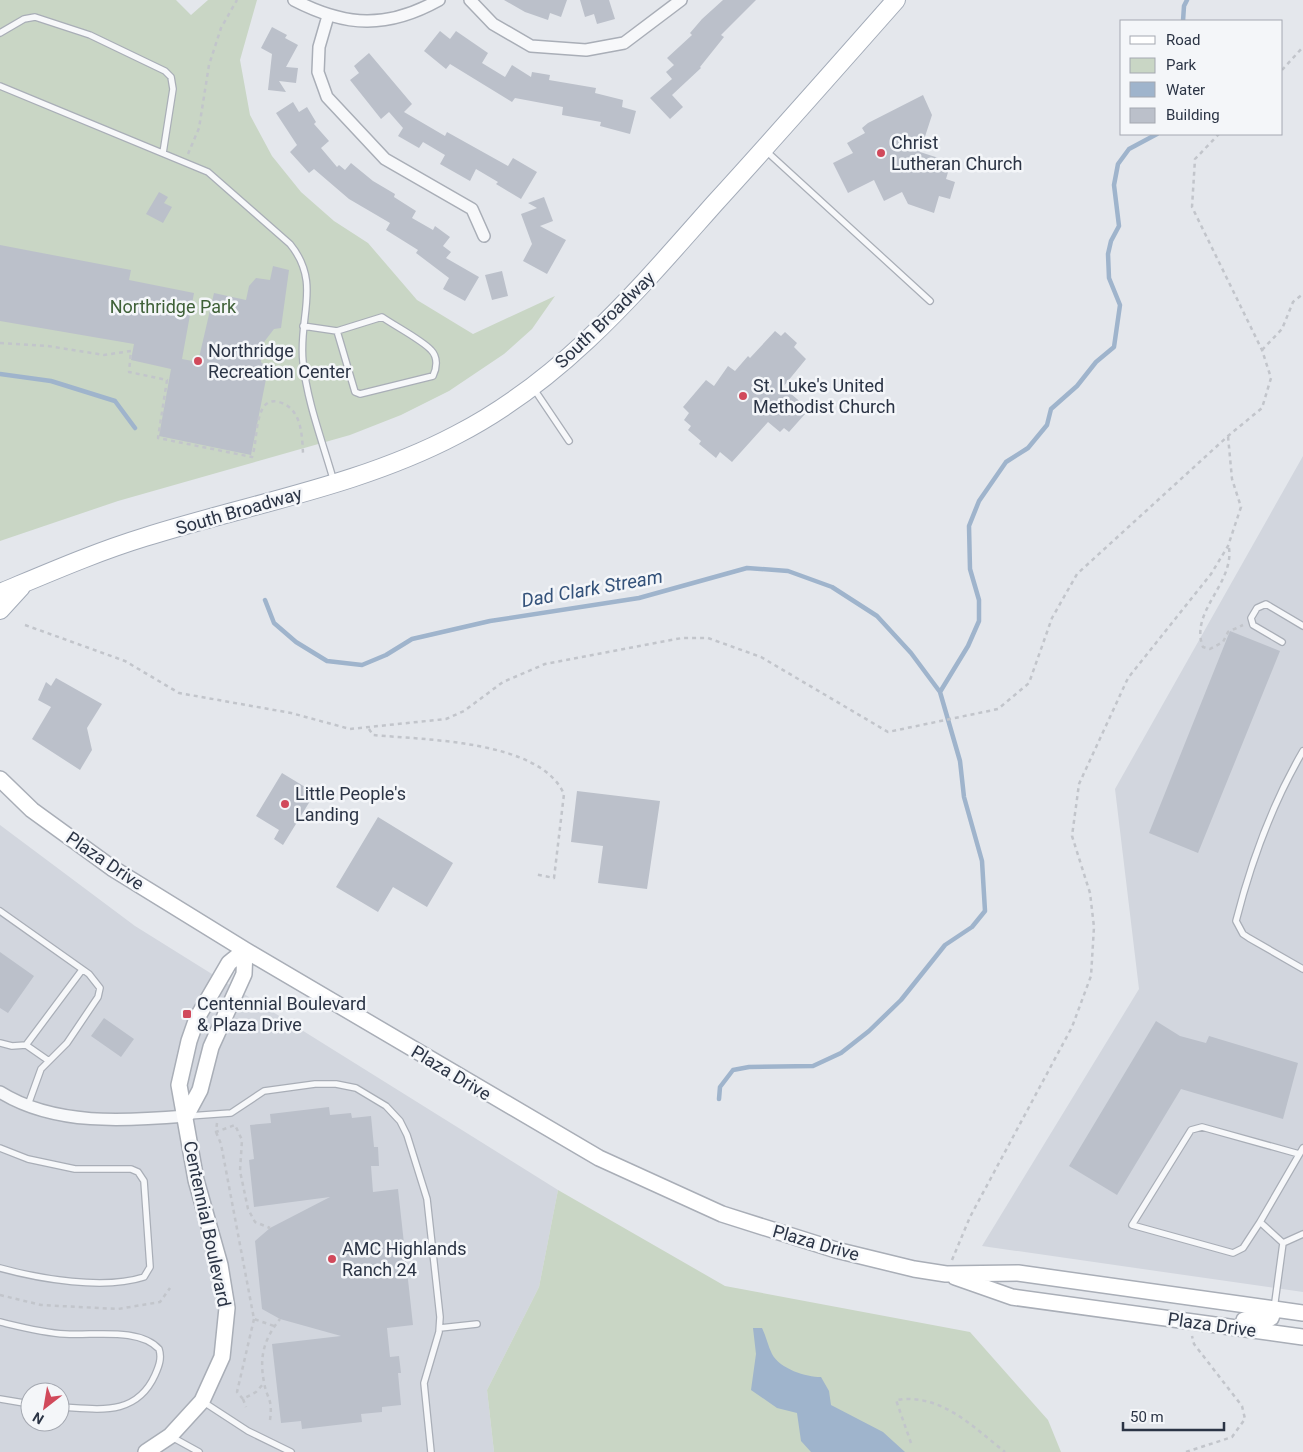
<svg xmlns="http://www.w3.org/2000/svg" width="1303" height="1452" viewBox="0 0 1303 1452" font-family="Roboto,sans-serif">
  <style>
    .built { fill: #d2d6de; fill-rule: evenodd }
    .green { fill: #c9d6c5 }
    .water { fill: #9fb4cc }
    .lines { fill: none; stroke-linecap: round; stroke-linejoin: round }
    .stream { stroke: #9fb4cc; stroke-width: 4.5 }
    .building { fill: #bbc0ca }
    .lane-casing { stroke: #a9aeb7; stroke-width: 8 }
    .street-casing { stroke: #a9aeb7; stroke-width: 14 }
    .secondary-casing { stroke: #a9aeb7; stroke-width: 18 }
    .primary-casing { stroke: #a3abb8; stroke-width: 20 }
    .path { stroke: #c2c5cb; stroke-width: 2.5; stroke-dasharray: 4 4; stroke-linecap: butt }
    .lane { stroke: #f7f8fa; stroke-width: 5.5 }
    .street { stroke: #f7f8fa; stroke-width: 11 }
    .secondary { stroke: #fff; stroke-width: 15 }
    .primary { stroke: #fff; stroke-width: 18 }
    .poi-dot { fill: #d1495b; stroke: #f4f6f9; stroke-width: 2 }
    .labels { text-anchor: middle; stroke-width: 5; stroke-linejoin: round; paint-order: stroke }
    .poi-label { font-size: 18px; fill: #2b3445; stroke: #f4f6f9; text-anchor: start }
    .park-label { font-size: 18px; fill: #3f6138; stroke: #f4f6f9 }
    .street-label { font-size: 18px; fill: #2b3445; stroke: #f4f6f9 }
    .water-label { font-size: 19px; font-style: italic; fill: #34527a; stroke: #f4f6f9 }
  </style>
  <rect width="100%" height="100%" fill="#e4e7ec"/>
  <path class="built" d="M1303,456V1292L982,1246L1139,989L1115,789Z
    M0,825L135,926L558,1190L539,1287L487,1390L494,1452H0ZM30,1392H60V1422H30Z"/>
  <path class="green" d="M0,0H176L191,15L208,0H257L240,60L250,115L272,156L301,192L334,221L368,243L417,300L473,334L555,296L532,329L504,354L449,391L401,415L350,435L118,501L0,541Z
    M558,1190L725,1286L970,1332L1048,1420L1061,1452H494L487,1390L539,1287Z"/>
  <path class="water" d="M753,1328H762C766,1336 768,1346 772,1354C780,1369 806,1377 821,1377L829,1391L831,1405L883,1432L905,1452H811L801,1441L797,1413L777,1408L751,1390L756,1354Z"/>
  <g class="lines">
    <path class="stream" d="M1183,21L1184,6L1187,0
      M0,374L51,381L115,401L135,428
      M265,600L274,623L296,642L327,661L362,665L386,655L412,639L490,621L639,598L747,568L788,571L832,587L877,616L911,653L940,692
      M719,1099L720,1087L733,1070L749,1067L813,1066L841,1053L869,1031L901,1000L945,945L972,927L985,911L982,861L964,797L960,761L940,692L968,646L979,621V600L970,569L969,526L979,501L1006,462L1028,448L1047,425L1051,409L1077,386L1096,362L1114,347L1120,305L1109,278L1108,254L1111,241L1119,226L1114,185L1118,164L1129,149L1157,134"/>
  </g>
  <path class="building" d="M504,0H567L561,17L550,13L548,20L525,12Z
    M580,0H609L615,19L597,24L594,14L585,17Z
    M723,0H756L721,35L724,37L700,67L701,68L672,95L683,107L670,119L650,98L672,79L666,72L674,65L667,58L692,35L690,33L702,19Z
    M272,27L287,35L285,38L298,45L286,67L298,68L296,83L279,81L286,92L268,90L272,54L261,48Z
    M440,31L450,39L456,31L488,53L482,63L505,77L512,65L531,77L532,72L550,75L549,80L596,88L595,93L623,100L622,107L636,111L630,134L600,126L601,122L562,115L563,107L515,98L512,102L450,64L446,69L424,51Z
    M369,53L412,104L404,112L445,136L447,132L508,166L513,158L537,172L521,199L496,184L498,182L476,169L470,181L440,164L445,155L423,142L419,148L398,136L403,128L389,112L381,119L350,80L359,73L354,66Z
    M923,95L932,115L920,152L951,162L946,179L955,182L950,199L939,196L934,213L908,204L902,192L884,201L874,180L848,193L833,163L853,153L847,143L865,133L862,128L868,123Z
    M293,102L299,112L307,107L316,122L314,124L329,141L321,148L337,167L339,165L345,170L351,163L373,181L395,194L394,197L416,211L412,218L433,230L435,226L450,237L443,246L451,252L446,258L479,277L465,301L443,289L449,278L416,253L418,250L386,230L390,223L349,199L314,169L309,173L290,152L297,145L276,113Z
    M159,192L168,197L164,203L172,207L163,223L146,214Z
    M544,197L553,221L540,226L566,240L547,274L523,261L532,244L521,214L537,208L528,203Z
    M0,245L131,270L129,280L194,293L182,359L198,362L214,293L246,300L249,286L256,278L270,280L273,266L289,270L281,328L274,329L264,342L261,362L268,369L251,455L159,436L171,369L131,360L134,344L0,321Z
    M502,271L508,296L492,300L485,275Z
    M775,331L781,336L785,332L797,343L794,347L806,359L783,387L804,405L801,410L805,414L789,432L784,428L780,432L768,422L732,462L720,452L716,458L699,444L701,441L688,430L691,426L684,420L689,413L683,407L706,380L714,386L728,366L735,371L748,356L750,358Z
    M1230,631L1280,651L1198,853L1149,833Z
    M56,678L102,704L87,728L92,750L80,770L32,739L51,707L38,700L46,682L51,686Z
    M282,773L315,793L283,845L274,839L279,830L256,816Z
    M577,791L660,801L647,889L598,883L603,846L571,842Z
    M378,817L453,863L427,907L393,887L378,912L336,887Z
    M0,952L34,976L8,1013L0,1008Z
    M104,1018L134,1039L121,1057L91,1036Z
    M1156,1021L1180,1036L1206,1043L1209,1036L1298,1063L1283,1119L1181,1089L1117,1195L1069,1166Z
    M329,1107L330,1115L351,1113L352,1118L371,1116L374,1147H378L379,1166H371L373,1192L398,1189L413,1325L387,1328L390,1357L399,1356L401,1373H398L401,1405L382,1407V1412L361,1414L362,1422L302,1429L301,1421L281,1423L272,1344L341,1336L280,1319L262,1309L255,1241L270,1228L330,1197L254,1207L249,1160L254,1159L250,1125L271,1123L270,1114Z"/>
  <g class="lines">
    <defs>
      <path id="lane" d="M0,33L24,19L35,17L90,35L165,71L171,77L173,89L163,153
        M0,86L208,172L290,244C322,283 298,317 303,362C307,402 323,443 334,482
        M765,150L930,301
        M303,326L337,331L382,317C395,326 422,340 431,350C438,357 437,368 433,376L360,394L355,392L337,331
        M534,389L569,441
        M1282,642L1253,625L1251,618L1257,608L1266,604L1303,626
        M1303,751C1272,804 1251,862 1236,921L1243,934L1249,938L1303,969
        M0,911L89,974L100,988L98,997L67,1043L41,1069L28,1105
        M0,1043L12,1046L26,1045
        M49,1061L26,1045L82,970
        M189,1116L231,1113L264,1091L315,1084H336L356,1088L386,1106L400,1121L407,1135L427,1199L440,1317L439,1332L424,1383L431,1452
        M0,1148L28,1159L75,1169H131L138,1172L144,1181L150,1267L144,1277C104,1290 40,1279 0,1268
        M1260,1222L1243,1248L1233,1253L1132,1225L1191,1130L1202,1127L1299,1154
        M1283,1243L1260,1222L1303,1148
        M1274,1309L1283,1243L1303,1234
        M0,1322C21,1327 44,1333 65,1334C93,1336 139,1327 159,1349C162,1358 159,1366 155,1375C136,1417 98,1409 60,1407
        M440,1328L477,1324
        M0,1399L30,1404
        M202,1401L248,1431L291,1452
        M170,1436L199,1452"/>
      <path id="street" d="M294,0C346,27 387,29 439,0
        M470,0L493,24L531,46L586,50L624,43L681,0
        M328,16L319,47L318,72L327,97L385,159L472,209L484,236
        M0,1092C54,1126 126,1121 186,1116"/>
      <path id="secondary" d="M0,779L32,810L112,868L245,950L599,1158L722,1214L836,1250L914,1269L946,1274L1018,1273L1303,1313
        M186,1116L200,1090L211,1047L244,974L245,950
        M955,1277L1012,1297L1303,1337
        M1244,1320L1259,1322L1271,1318L1274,1309
        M146,1452L170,1436L202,1401L222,1357L227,1308L220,1265L196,1180L179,1085L189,1041L197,1018L229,963L245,950"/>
      <path id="primary" d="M0,593C48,573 96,552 145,537C249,504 359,486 456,435C563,380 637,291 715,203C776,136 836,68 896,0
        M0,610L21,587"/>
    </defs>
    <use href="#lane" class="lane-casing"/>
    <use href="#street" class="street-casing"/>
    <use href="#secondary" class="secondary-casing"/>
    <use href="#primary" class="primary-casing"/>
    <path class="path" d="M1282,70L1303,47
      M188,154L199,128L209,65L221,28L237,0
      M0,343L48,346L104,355L131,351L129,372L167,380L158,438L252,457C257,443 255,421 263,408C266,402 273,400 279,402C301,408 302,433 303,453
      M1262,350L1282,329L1293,302L1303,294
      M1229,548C1234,584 1189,612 1203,647L1210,649L1223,642L1228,632L1243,625
      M25,625L125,661L179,693L291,713L350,729L446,719L464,711L503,682L545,664L682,638H708L761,657L888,732L998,709L1029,683L1052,618L1077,574L1228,436L1262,408L1271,378L1262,350L1192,207L1195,159L1219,134
      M369,729L373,735C425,740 540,740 564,794L554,878L534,874
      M217,1123L216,1132L235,1125L242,1140L240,1171L248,1209L255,1222L270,1228
      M216,1132L221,1144L254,1319L274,1326
      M952,1260L970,1217L1072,1027L1091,976L1094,927L1090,893L1072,836L1079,784L1128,678L1211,574L1228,546L1241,507L1232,479L1228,436
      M0,1295L41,1305L118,1309L160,1302L170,1288
      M254,1319L237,1392L243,1399L256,1392L264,1383
      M243,1399L246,1407
      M270,1420C273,1398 267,1400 264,1382C259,1357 264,1339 280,1319
      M911,1443L896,1400C941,1393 972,1426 1005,1452
      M1186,1452L1232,1437L1245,1419L1242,1406L1194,1344L1192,1336"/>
    <use href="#lane" class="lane"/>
    <use href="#street" class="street"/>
    <use href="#secondary" class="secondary"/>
    <use href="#primary" class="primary"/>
  </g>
  <g class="poi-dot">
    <circle cx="881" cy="153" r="5"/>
    <circle cx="198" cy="361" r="5"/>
    <circle cx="743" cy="396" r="5"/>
    <circle cx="285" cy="804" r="5"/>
    <rect x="182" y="1009" width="10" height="10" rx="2.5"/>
    <circle cx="332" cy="1259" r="5"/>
  </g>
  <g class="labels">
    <g class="poi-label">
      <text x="891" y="149">Christ<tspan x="891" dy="21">Lutheran Church</tspan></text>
      <text x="208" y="357">Northridge<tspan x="208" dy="21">Recreation Center</tspan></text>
      <text x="753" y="392">St. Luke's United<tspan x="753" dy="21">Methodist Church</tspan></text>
      <text x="295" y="800">Little People's<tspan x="295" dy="21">Landing</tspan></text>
      <text x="197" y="1010">Centennial Boulevard<tspan x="197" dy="21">&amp; Plaza Drive</tspan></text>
      <text x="342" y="1255">AMC Highlands<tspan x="342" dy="21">Ranch 24</tspan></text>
    </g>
    <g class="park-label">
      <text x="173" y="313">Northridge Park</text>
    </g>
    <g class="street-label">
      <text transform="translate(605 320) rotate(-44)" y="6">South Broadway</text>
      <text transform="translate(239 511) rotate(-16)" y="6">South Broadway</text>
      <text transform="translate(105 861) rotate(34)" y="6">Plaza Drive</text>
      <text transform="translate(451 1073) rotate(31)" y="6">Plaza Drive</text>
      <text transform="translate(207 1224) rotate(78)" y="6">Centennial Boulevard</text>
      <text transform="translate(816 1243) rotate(16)" y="6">Plaza Drive</text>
      <text transform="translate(1212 1325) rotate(8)" y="6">Plaza Drive</text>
    </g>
    <g class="water-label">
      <text transform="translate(592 588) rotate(-10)" y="7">Dad Clark Stream</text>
    </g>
  </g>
  <rect x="1120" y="20" width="162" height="115" fill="#f4f6f9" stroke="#a4a8b1"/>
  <rect x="1130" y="36" width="25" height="8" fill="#ffffff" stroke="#a4a8b1"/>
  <text x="1166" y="45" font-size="15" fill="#2b3445">Road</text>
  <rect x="1130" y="58" width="25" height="15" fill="#c9d6c5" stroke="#a4a8b1"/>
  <text x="1166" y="70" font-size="15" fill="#2b3445">Park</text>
  <rect x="1130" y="82" width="25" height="15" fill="#9fb4cc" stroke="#a4a8b1"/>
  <text x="1166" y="95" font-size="15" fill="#2b3445">Water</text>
  <rect x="1130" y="108" width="25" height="15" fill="#bbc0ca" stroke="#a4a8b1"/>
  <text x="1166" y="120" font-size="15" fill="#2b3445">Building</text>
  <g transform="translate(45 1407) rotate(211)"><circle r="24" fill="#f4f6f9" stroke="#a4a8b1"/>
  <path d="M0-4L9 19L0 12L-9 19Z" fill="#d1495b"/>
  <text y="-8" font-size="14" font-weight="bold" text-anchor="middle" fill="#2b3445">N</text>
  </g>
  <path d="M1123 1422v8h101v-8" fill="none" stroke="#2b3445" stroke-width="2.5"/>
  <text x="1130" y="1422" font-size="15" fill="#2b3445" stroke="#f4f6f9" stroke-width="4" paint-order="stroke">50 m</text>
</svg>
